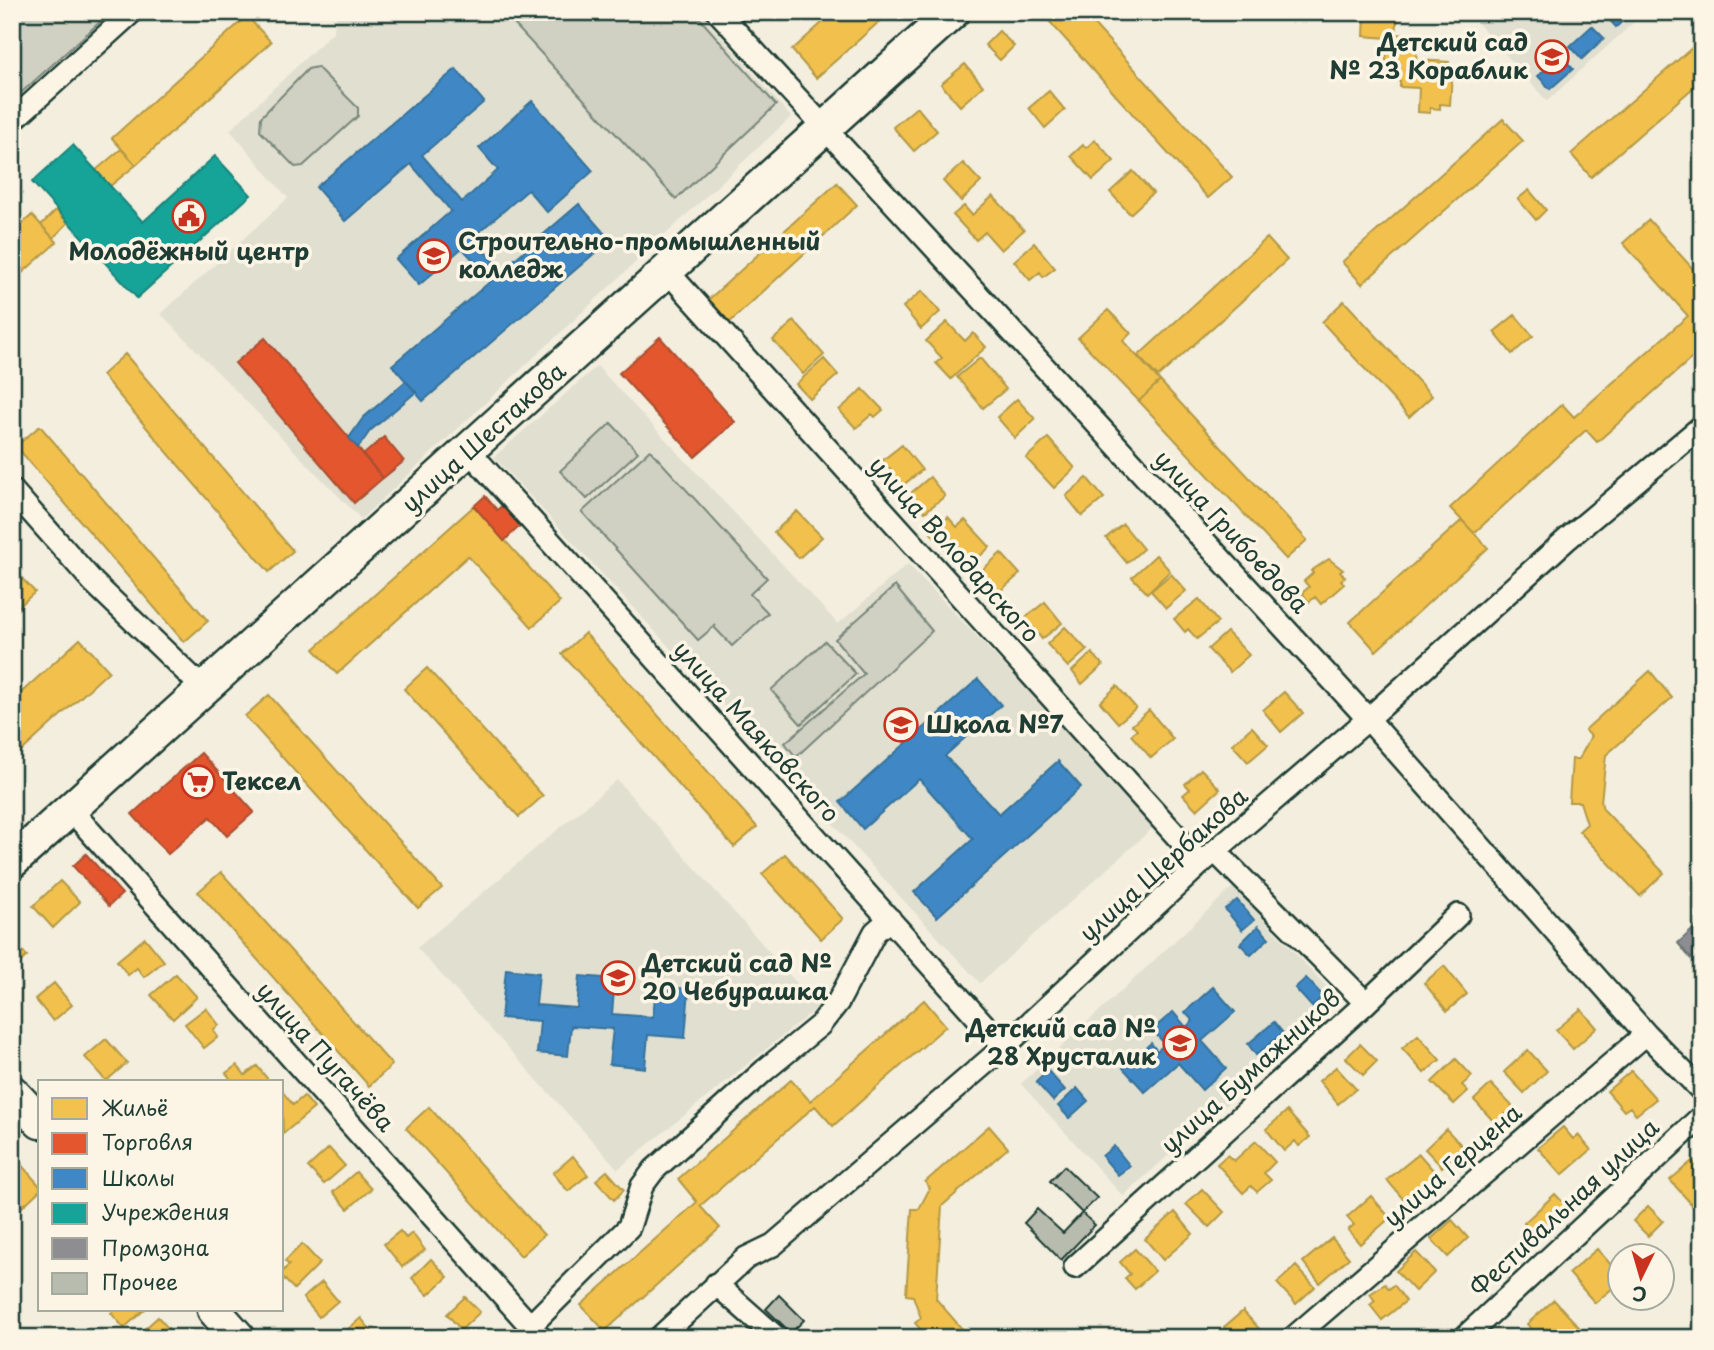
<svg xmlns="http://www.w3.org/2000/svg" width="1714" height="1350" viewBox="0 0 1714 1350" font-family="'Playpen Sans',sans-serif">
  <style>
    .built { fill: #e1dfd0 }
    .green { fill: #d0d1c2; stroke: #78877b; stroke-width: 2 }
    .homes { fill: #f2c14e; stroke: #b39946; stroke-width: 2 }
    .shops { fill: #e4572e; stroke: #a94f30; stroke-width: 2 }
    .schools { fill: #3f88c5; stroke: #35729a; stroke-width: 2 }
    .public { fill: #17a398; stroke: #19847a; stroke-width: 2 }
    .industry { fill: #8d8d92; stroke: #6c7576; stroke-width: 2 }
    .building { fill: #b8bcae; stroke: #1f3d34; stroke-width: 2 }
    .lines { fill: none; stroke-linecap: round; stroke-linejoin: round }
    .street-casing { stroke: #1f3d34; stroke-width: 26 }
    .secondary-casing { stroke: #1f3d34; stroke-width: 37 }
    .street { stroke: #fcf5e5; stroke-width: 21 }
    .secondary { stroke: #fcf5e5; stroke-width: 32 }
    .labels { text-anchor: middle; stroke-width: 7; stroke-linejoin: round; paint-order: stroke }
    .poi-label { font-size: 24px; font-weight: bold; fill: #1f3d34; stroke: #fcf5e5; text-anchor: start }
    .street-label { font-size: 24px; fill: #1f3d34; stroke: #fcf5e5 }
  </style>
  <rect width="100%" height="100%" fill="#f3eede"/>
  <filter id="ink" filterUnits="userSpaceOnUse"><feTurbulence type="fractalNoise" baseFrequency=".0143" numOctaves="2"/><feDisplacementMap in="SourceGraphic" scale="14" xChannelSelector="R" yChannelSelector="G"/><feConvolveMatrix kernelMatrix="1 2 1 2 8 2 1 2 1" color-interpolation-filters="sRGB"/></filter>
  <g filter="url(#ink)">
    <path class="built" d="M338,12H700L791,117L361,519L161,314L288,198L230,130L333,32Z
      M1468,12H1645L1547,101Z
      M597,366L838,624L908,564L1156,825L980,983L494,457Z
      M617,780L818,1007L618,1169L417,948Z
      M1233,887L1341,1002L1123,1196L1021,1084Z"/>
    <path class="green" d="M12,12H111L12,101Z
      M503,12H694L776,105L676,199Z
      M317,67L358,108V116L303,166L295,167L260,131L261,117L308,69Z
      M611,423L638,452L587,499L560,471Z
      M650,450L767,578L750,594L768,613L732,646L714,627L716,625L698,640L582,512Z
      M895,586L932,631L796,757L785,743L864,674L835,639Z
      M825,641L856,674L801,724L771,690Z"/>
    <path class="homes" d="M834,12H890L816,78L792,50Z
      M1041,12H1083L1232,177L1208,198Z
      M1398,12L1396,34L1418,36L1416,60L1449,62L1448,72H1452L1450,105L1440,104V109L1430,108V113L1418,112L1419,88L1400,87V81H1385L1387,38L1364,36L1365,14L1347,13Z
      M247,16L271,42L136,165L112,138Z
      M999,31L1014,46L1000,60L985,45Z
      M1702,39V80L1591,177L1571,154Z
      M965,64L983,86L960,106L941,84Z
      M1049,91L1065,110L1045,128L1029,108Z
      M917,107L937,131L914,151L893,127Z
      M1503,119L1523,141L1362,284L1342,262Z
      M1095,140L1114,161L1093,180L1071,156L1083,145L1086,148Z
      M121,149L136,165L110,186L96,170Z
      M963,163L981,182L961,201L943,181Z
      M1133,171L1153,193L1130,214L1110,192Z
      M837,183L857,205L729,323L708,300Z
      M1529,190L1546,210L1536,220L1518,199Z
      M993,196L1024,230L1001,250L985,232L976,240L953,215L964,206L972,215Z
      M56,210L68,223L53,238L41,225Z
      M32,215L57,242L12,282V233Z
      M1649,220L1702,279V327L1699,329L1702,349L1597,442L1586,430L1474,533L1450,508L1562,404L1574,417L1688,316L1623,243Z
      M1267,238L1287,260L1158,377L1138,356Z
      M1034,243L1055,268L1043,277L1040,272L1030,280L1014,261Z
      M922,291L940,312L921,329L903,307Z
      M1344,301L1432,396L1409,417L1322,322Z
      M1108,310L1131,333L1123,341L1160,381L1139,401L1078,338Z
      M1515,315L1533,336L1512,354L1494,332Z
      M794,321L824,355L803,374L773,340Z
      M947,322L965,341L973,333L986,347L951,379L936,363L942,358L926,341Z
      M125,354L293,551L269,572L102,375Z
      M980,358L1006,389L983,408L957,377Z
      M824,359L838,375L810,399L796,384Z
      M1160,381L1307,540L1286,559L1139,401Z
      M863,389L883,410L875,417L872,414L856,428L839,410Z
      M1017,399L1035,419L1015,438L997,417Z
      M40,426L208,621L184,642L16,446Z
      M1048,438L1075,468L1054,488L1026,458Z
      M902,445L922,470L903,485L883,460Z
      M930,477L945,496L925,512L911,493Z
      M1087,478L1104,498L1082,516L1066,496Z
      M474,506L560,602L532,627L468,556L337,674L314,649Z
      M797,511L822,537L799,558L774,532Z
      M948,517L957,527L965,520L990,547L972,563L954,544L947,550L931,533Z
      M1462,520L1488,548L1376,651L1350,622Z
      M1123,524L1143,549L1127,563L1106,538Z
      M1001,553L1020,574L999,592L981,571Z
      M1156,555L1170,571L1147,593L1132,577Z
      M1329,559L1343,570L1340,572L1345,577L1341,580L1344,584L1321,604L1315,597L1309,602L1302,593L1309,587L1304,581L1313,573L1311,571Z
      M12,568L35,592L12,613Z
      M1171,574L1186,591L1166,608L1151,591Z
      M1199,599L1218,622L1197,639L1188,629L1185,632L1174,619Z
      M1045,602L1062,623L1042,639L1025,618Z
      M1065,627L1087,650L1068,667L1047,644Z
      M1227,632L1249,655L1230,672L1208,649Z
      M585,633L757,827L734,847L562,654Z
      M80,639L109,671L12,760V701Z
      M1092,653L1103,665L1082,684L1072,671Z
      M427,668L543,796L519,817L404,689Z
      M1650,671L1672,698L1606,755L1601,802L1603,809L1664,873L1640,896L1579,831L1587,824L1580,802H1569L1572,759H1579L1591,736L1585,730Z
      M1117,686L1136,708L1118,723L1100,702Z
      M1284,692L1303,713L1281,732L1263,710Z
      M269,695L442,888L418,908L245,716Z
      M1149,710L1173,739L1151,758L1131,735L1137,730L1132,725Z
      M1252,727L1268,745L1248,762L1232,744Z
      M1201,769L1220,789L1197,810L1183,795L1190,789L1185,784Z
      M785,854L843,919L821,939L762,874Z
      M221,872L392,1065L369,1086L198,892Z
      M60,881L80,902L53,928L33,906Z
      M145,938L164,961L144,977L137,968L128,975L117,961Z
      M12,940L27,956L12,970Z
      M1444,966L1467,994L1447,1011L1424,983Z
      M176,974L197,997L173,1019L151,995Z
      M54,983L72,1005L53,1021L35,999Z
      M924,1000L946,1026L833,1126L815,1106L700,1206L720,1228L605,1331L581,1305L697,1202L678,1179L791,1080L810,1101Z
      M206,1008L219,1025L213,1030L218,1037L204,1048L185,1024Z
      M1581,1009L1597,1028L1573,1049L1556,1030Z
      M1418,1035L1440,1060L1424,1073L1402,1048Z
      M106,1039L127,1063L106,1081L85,1057Z
      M1360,1044L1377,1061L1363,1075L1346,1058Z
      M1528,1050L1547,1071L1524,1093L1504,1072Z
      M1456,1059L1472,1076L1462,1085L1468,1091L1454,1104L1432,1082Z
      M237,1065L245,1075L257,1066L270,1082H233L226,1073Z
      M1336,1067L1356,1089L1338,1104L1319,1081Z
      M1631,1071L1656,1099L1636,1115L1630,1107L1624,1111L1607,1091Z
      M1491,1084L1513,1107L1496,1124L1474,1100Z
      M282,1091L293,1105L304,1096L314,1108L283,1134Z
      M429,1107L544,1235L521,1256L406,1128Z
      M1287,1111L1310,1137L1299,1146L1295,1141L1284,1151L1266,1129Z
      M989,1126L1008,1148L942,1206L936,1299L970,1338H928L915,1323L921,1318L913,1296L906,1295L912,1209H919L930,1188L925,1182Z
      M1563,1127L1573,1139L1578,1135L1591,1150L1562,1175L1538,1148Z
      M1446,1129L1463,1147L1442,1167L1425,1149Z
      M1256,1141L1275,1162L1264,1173L1271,1180L1257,1192L1251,1186L1243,1193L1217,1164L1227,1155L1234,1161Z
      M329,1148L345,1166L324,1184L308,1167Z
      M1419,1154L1440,1178L1408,1205L1387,1180Z
      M573,1156L588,1175L568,1191L553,1173Z
      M17,1160L40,1186V1190L22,1207L12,1197V1164Z
      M1692,1161L1702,1171V1198L1693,1206L1670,1180Z
      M607,1171L624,1190L614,1200L596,1180Z
      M356,1172L371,1189L348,1209L333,1192Z
      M1202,1189L1224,1212L1209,1227L1186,1204Z
      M1555,1194L1570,1210L1539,1239L1524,1223Z
      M1371,1196L1390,1218L1360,1244L1348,1230L1354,1225L1347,1217Z
      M1648,1206L1663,1221L1648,1236L1633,1221Z
      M1175,1212L1193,1234L1163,1260L1145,1239Z
      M1452,1220L1468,1238L1448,1257L1431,1239Z
      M400,1231L406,1238L412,1233L425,1250L402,1267L384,1244Z
      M1332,1238L1349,1258L1320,1283L1303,1262Z
      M302,1244L320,1263L294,1289L282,1277V1272L289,1265L285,1261Z
      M1135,1249L1155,1271L1135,1289L1125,1278L1130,1274L1120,1262Z
      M1597,1249L1620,1275V1282L1595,1303L1569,1273Z
      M1416,1252L1435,1272L1415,1291L1396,1271Z
      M431,1259L448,1277L428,1295L412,1278Z
      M1296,1266L1315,1287L1296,1304L1277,1283Z
      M322,1282L338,1301L319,1317L303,1298Z
      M1385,1284L1389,1289L1394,1285L1406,1301L1382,1320L1370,1305L1375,1301L1370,1294Z
      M465,1297L480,1312L461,1330L447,1314Z
      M1554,1300L1579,1327L1567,1338H1539L1527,1324Z
      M115,1310H144L124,1328L111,1313Z
      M1243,1311L1263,1333L1258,1338H1233L1224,1327Z
      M158,1317L177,1338L138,1335Z
      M361,1318L377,1338H341L340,1336Z"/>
    <path class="shops" d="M660,337L735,422L695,457L619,373Z
      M265,338L383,478L354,503L235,363Z
      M384,437L404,461L383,478L363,455Z
      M485,496L497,510L504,504L522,524L504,541L474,506Z
      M201,753L254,812L227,836L210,817L168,854L132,814Z
      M86,854L122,894L109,906L73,866Z"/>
    <path class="schools" d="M1607,12H1633L1616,27L1604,14Z
      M1592,26L1604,38L1582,59L1570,46Z
      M1561,55L1573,69L1550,89L1538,76Z
      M456,69L484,102L422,155L462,202L498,170L479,148L532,101L593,171L547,212L528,190L472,238L502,270L579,204L610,240L423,401L392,365L492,280L462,248L419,285L396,259L451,211L411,164L345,221L316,187Z
      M406,381L416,392L370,431L358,448L349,438L363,418Z
      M978,679L1001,705L945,756L999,814L1058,761L1081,787L937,917L914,892L973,839L919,779L863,829L840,802Z
      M1237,900L1254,920L1242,930L1225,909Z
      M1258,926L1269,938L1251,955L1240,944Z
      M506,969L539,973L536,1005L577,1008L580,976L615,979L612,1014L653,1017L656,986L689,989L685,1038L648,1035L645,1068L609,1064L613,1029L571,1026L568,1056L537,1053L540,1021L501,1018Z
      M1306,978L1323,996L1312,1007L1295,988Z
      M1213,987L1235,1012L1202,1041L1226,1068L1202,1090L1178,1063L1145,1092L1123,1068L1151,1043L1157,1051L1165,1044L1152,1030L1173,1012L1186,1027L1193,1021L1185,1012Z
      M1274,1022L1283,1033L1256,1055L1248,1044Z
      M1048,1071L1065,1090L1053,1101L1036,1082Z
      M1077,1088L1088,1101L1069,1118L1058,1106Z
      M1114,1146L1130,1166L1118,1175L1102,1156Z"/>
    <path class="public" d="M73,145L143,222L215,156L251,195L137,298L32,182Z"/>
    <path class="industry" d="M1702,921V950L1691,959L1678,943Z"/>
    <path class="building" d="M1064,1166L1097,1198L1082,1213L1050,1181Z
      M1037,1209L1063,1233L1082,1213L1095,1225L1061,1260L1024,1223Z
      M779,1295L804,1320L791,1333L766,1309Z"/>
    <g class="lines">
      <defs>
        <path id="street" d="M718,12L1368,719L1646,1034L1702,1091
          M12,121L132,12
          M668,272L1201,863
          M469,451L1004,1047
          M12,490L94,583L205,690
          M71,810L541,1338
          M1366,1003L1458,915
          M1075,1267L1366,1003L1215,851
          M716,1284L777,1338
          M530,1326L629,1227L642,1186L654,1170L765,1070L820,1025L838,1002L875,932L890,919
          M1465,1337L1702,1116
          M659,1338L746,1258L773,1245L1004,1047L1201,863L1368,719L1566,540L1702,426
          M1293,1338L1646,1034"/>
        <path id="secondary" d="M12,862L953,12
          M12,1092L40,1122
          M214,1310L239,1338"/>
      </defs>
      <use href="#street" class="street-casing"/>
      <use href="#secondary" class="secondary-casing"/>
      <use href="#street" class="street"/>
      <use href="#secondary" class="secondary"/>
    </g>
  </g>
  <defs>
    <symbol id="school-ring" viewBox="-11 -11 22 22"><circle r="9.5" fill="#fcf5e5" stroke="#c8321e" stroke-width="1.5"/><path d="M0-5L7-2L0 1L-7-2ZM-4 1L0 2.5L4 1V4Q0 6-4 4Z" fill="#c8321e"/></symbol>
    <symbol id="civic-ring" viewBox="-11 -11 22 22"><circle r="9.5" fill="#fcf5e5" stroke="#c8321e" stroke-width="1.5"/><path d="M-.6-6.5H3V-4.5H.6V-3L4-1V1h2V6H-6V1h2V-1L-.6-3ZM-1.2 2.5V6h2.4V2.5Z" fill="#c8321e"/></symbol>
    <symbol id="university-ring" viewBox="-11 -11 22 22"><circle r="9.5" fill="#fcf5e5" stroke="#c8321e" stroke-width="1.5"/><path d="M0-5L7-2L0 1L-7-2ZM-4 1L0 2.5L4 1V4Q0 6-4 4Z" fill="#c8321e"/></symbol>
    <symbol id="supermarket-ring" viewBox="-11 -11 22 22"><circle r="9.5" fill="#fcf5e5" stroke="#c8321e" stroke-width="1.5"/><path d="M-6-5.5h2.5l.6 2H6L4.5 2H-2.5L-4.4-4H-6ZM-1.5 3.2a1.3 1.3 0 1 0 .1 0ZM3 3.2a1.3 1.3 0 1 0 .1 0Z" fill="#c8321e"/></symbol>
  </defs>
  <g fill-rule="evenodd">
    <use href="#school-ring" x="1533" y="38" width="38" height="38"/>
    <use href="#civic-ring" x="170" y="197" width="38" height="38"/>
    <use href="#university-ring" x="415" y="237" width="38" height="38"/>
    <use href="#school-ring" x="882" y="706" width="38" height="38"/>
    <use href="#supermarket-ring" x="179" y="763" width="38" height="38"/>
    <use href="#school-ring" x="599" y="959" width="38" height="38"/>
    <use href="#school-ring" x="1161" y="1024" width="38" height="38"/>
  </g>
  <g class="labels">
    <g class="poi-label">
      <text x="1528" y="51" text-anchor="end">Детский сад<tspan x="1528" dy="28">№ 23 Кораблик</tspan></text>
      <text x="458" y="250">Строительно-промышленный<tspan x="458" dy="28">колледж</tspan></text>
      <text x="189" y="260" text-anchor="middle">Молодёжный центр</text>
      <text x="926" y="733">Школа №7</text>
      <text x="222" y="790">Тексел</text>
      <text x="642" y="972">Детский сад №<tspan x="642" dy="28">20 Чебурашка</tspan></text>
      <text x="1156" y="1037" text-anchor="end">Детский сад №<tspan x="1156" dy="28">28 Хрусталик</tspan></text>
    </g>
    <g class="street-label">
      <text transform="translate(484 438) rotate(-42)" y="8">улица Шестакова</text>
      <text transform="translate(1231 532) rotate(47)" y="8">улица Грибоедова</text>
      <text transform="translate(954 550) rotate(48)" y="8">улица Володарского</text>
      <text transform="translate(756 732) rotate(48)" y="8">улица Маяковского</text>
      <text transform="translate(1164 865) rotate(-42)" y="8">улица Щербакова</text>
      <text transform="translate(325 1057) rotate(48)" y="8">улица Пугачёва</text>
      <text transform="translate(1251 1072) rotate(-42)" y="8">улица Бумажников</text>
      <text transform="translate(1453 1166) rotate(-41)" y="8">улица Герцена</text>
      <text transform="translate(1565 1208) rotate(-43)" y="8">Фестивальная улица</text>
    </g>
  </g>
  <rect width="1714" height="1350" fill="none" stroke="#fcf5e5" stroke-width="42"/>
  <rect x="21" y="21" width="1672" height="1308" fill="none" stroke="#1f3d34" stroke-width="2.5" filter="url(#ink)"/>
  <rect x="38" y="1080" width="245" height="231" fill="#fcf5e5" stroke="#a4ab9e" stroke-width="2"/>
  <rect x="52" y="1098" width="35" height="21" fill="#f2c14e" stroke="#a4ab9e" stroke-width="2"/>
  <text x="102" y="1116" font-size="21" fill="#1f3d34">Жильё</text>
  <rect x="52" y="1133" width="35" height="21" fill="#e4572e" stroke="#a4ab9e" stroke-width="2"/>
  <text x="102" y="1150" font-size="21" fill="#1f3d34">Торговля</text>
  <rect x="52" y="1168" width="35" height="21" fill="#3f88c5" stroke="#a4ab9e" stroke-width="2"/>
  <text x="102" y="1186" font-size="21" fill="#1f3d34">Школы</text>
  <rect x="52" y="1203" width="35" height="21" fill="#17a398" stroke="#a4ab9e" stroke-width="2"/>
  <text x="102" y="1220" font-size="21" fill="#1f3d34">Учреждения</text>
  <rect x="52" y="1238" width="35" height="21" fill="#8d8d92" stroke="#a4ab9e" stroke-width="2"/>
  <text x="102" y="1256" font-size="21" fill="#1f3d34">Промзона</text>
  <rect x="52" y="1273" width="35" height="21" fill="#b8bcae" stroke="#a4ab9e" stroke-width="2"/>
  <text x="102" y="1290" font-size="21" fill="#1f3d34">Прочее</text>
  <g transform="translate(1641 1277) rotate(185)"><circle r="33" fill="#fcf5e5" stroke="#a4ab9e" stroke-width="2"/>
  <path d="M0-5L12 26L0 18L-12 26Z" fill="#c8321e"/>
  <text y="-10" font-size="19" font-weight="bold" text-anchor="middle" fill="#1f3d34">С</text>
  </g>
</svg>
